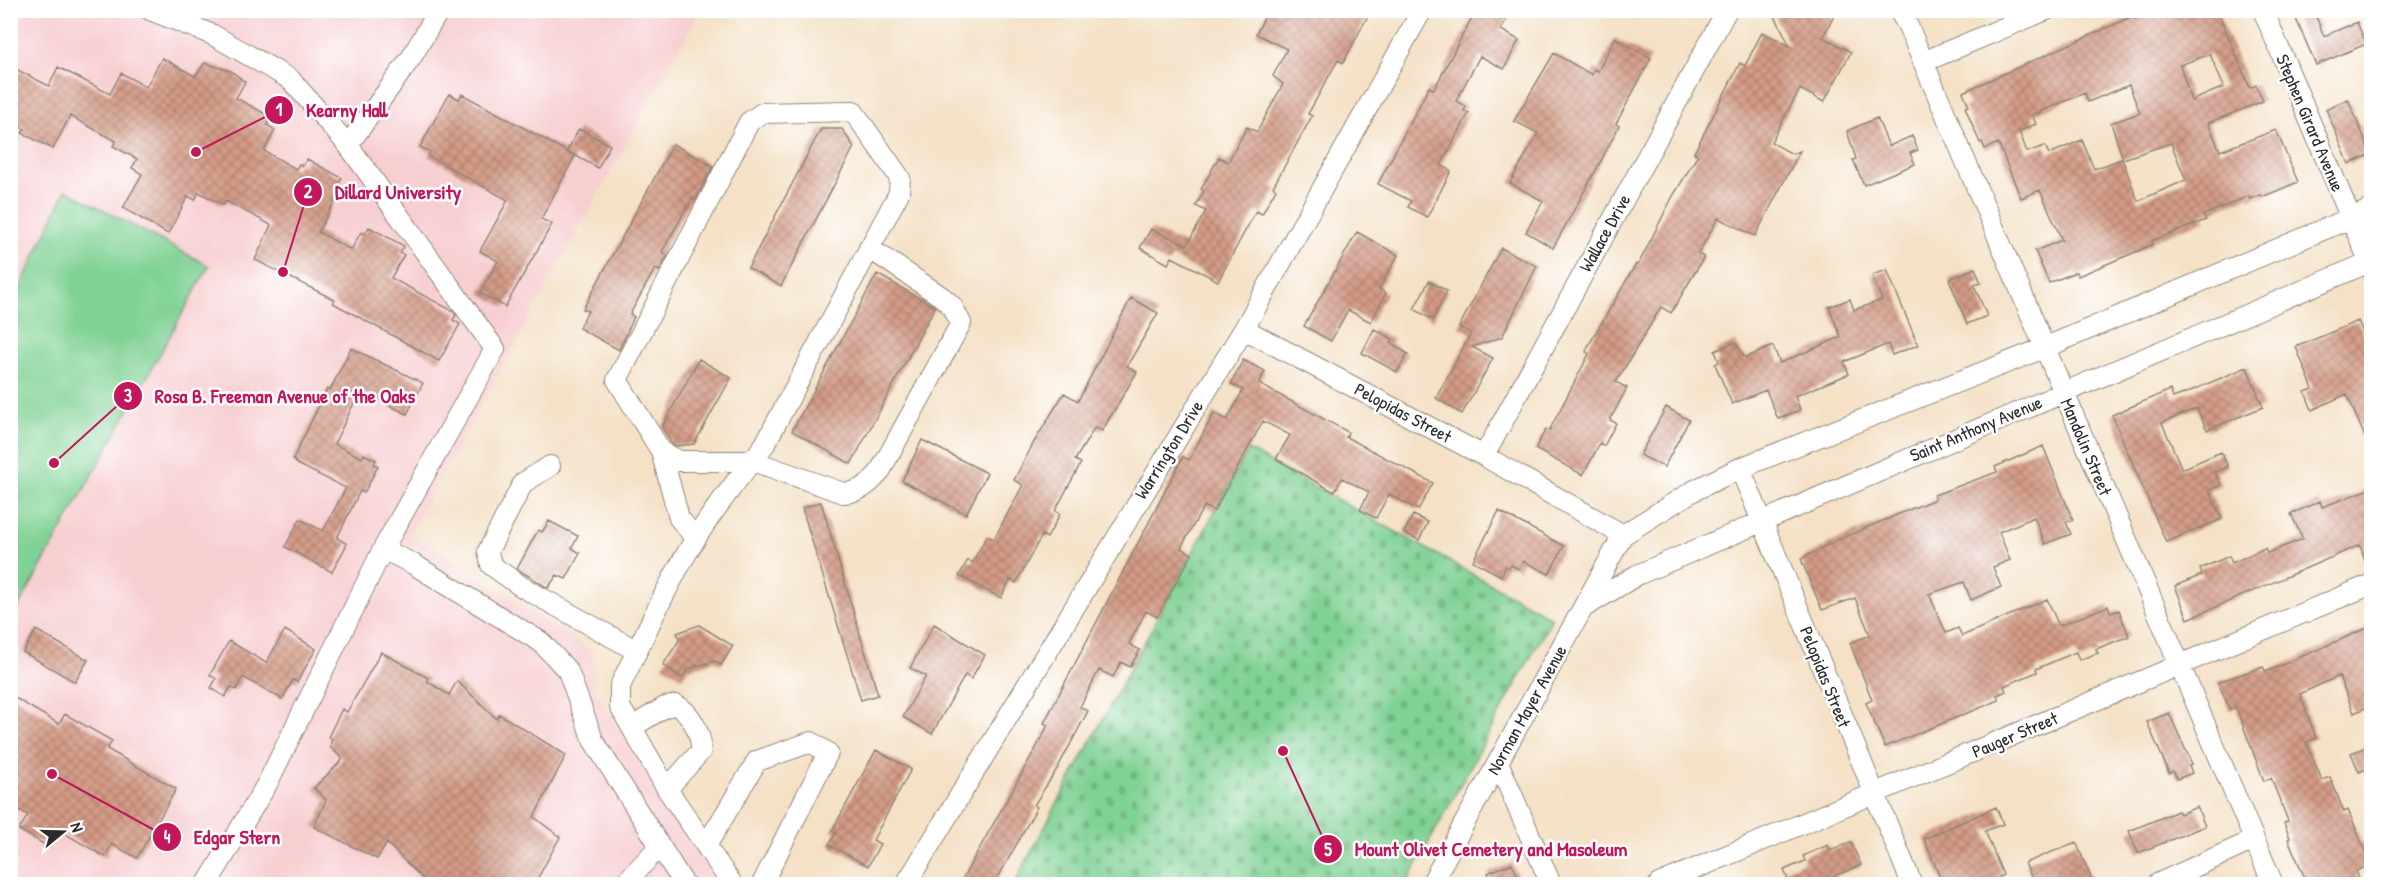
<svg xmlns="http://www.w3.org/2000/svg" width="2382" height="895" viewBox="0 0 2382 895" font-family="'Patrick Hand',sans-serif">
  <style>
    .built { fill: #f7cfd1 }
    .grass { fill: #80d294; stroke: #567e60; stroke-width: 1.5 }
    .cemetery { fill: url(#cemetery-stones); stroke: #567e60; stroke-width: 1.5 }
    .building { fill: url(#building-cross-hatch); fill-rule: evenodd }
    .lines { fill: none; stroke-linecap: round; stroke-linejoin: round }
    .minor-casing { stroke: #908678; stroke-width: 22 }
    .minor { stroke: #fff; stroke-width: 20 }
    .labels { text-anchor: middle; stroke-width: 5; stroke-linejoin: round; paint-order: stroke }
    .street-label { font-size: 18px; fill: #2b2b2b; stroke: #fff }
    .leader { fill: none; stroke: #c2185b; stroke-width: 2 }
    .callout-dot { fill: #c2185b; stroke: #fff; stroke-width: 2 }
    .mark-label { font-size: 18px; text-anchor: middle; font-weight: bold; fill: #fff }
    .callout-label { font-size: 20px; text-anchor: middle; font-weight: bold; fill: #c2185b; stroke: #fff; stroke-width: 5; stroke-linejoin: round; paint-order: stroke }
  </style>
  <defs>
    <pattern id="cemetery-stones" width="16" height="16" patternUnits="userSpaceOnUse" patternTransform="scale(1.5)"><rect width="16" height="16" fill="#80d294"/><path d="M2 7V4a2 2 0 0 1 4 0v3zM10 15v-3a2 2 0 0 1 4 0v3z" fill="#6fb480"/></pattern>
    <pattern id="building-cross-hatch" width="8" height="8" patternUnits="userSpaceOnUse" patternTransform="scale(1.5)"><rect width="8" height="8" fill="#d49b86"/><path d="M0 0l8 8M0 8l8-8" fill="none" stroke="#ac7f6e"/></pattern>
  </defs>
  <rect width="100%" height="100%" fill="#fff"/>
  <filter id="ink" filterUnits="userSpaceOnUse"><feTurbulence type="fractalNoise" baseFrequency=".0167" numOctaves="2"/><feDisplacementMap in="SourceGraphic" scale="12" xChannelSelector="R" yChannelSelector="G"/><feConvolveMatrix kernelMatrix="1 2 1 2 8 2 1 2 1" color-interpolation-filters="sRGB"/></filter>
  <filter id="wash" filterUnits="userSpaceOnUse"><feTurbulence type="fractalNoise" baseFrequency=".008" numOctaves="4" result="noise"/><feDisplacementMap in="SourceGraphic" scale="24" xChannelSelector="R" yChannelSelector="G"/><feGaussianBlur stdDeviation="1.35" result="paint"/><feColorMatrix in="noise" values="0 0 0 0 0 0 0 0 0 0 0 0 0 0 0 0 0 1.4 0 .05"/><feComposite in="paint" operator="in"/></filter>
  <g filter="url(#wash)">
    <rect width="100%" height="100%" fill="#f4e1c6"/>
    <path class="built" d="M10,11H700L410,533L593,651L594,689L716,884H11Z"/>
    <path class="grass" d="M66,190L209,266L11,620V307Z"/>
    <path class="cemetery" d="M1248,450L1552,618L1406,884H1014Z"/>
    <g id="blocks">
      <path class="building" d="M1268,10H1371L1343,63L1338,60L1308,114L1312,116L1273,187L1276,189L1262,214L1256,211L1218,281L1172,257L1168,264L1140,248L1151,229L1187,245L1206,211L1196,206L1204,191L1201,189L1219,157L1228,162L1247,127L1257,132L1283,84L1273,76L1287,49L1256,34Z
        M1476,10H1511L1501,30L1519,40L1504,69L1480,56L1456,101L1466,106L1464,111L1469,113L1441,165L1451,171L1427,217L1408,207L1411,201L1378,184L1429,87L1434,89Z
        M1772,10H1837L1823,37L1851,52L1824,102L1800,89L1771,142L1792,154L1800,151L1755,236L1718,218L1698,254L1704,257L1671,313L1661,307L1616,382L1627,388L1610,420L1616,423L1604,446L1600,443L1583,475L1535,449L1546,429L1549,431L1589,354L1586,352L1587,348L1636,264L1638,265L1673,196L1698,155L1694,153L1740,63L1745,66L1762,32L1790,46Z
        M2156,10H2217L2250,88L2256,85L2263,101L2208,123L2220,151L2276,130L2298,182L2262,197L2261,195L2250,199L2249,196L2203,215L2206,220L2152,241L2153,244L2138,251L2078,276L2076,272L2049,283L2035,251L2062,240L2040,190L2021,198L1998,143L1985,149L1982,142L1980,143L1965,107L1969,106L1963,92L2133,16L2135,19ZM2210,54L2224,87L2191,101L2180,65ZM2129,85L2140,113L2111,123L2123,159L2171,143L2186,180L2138,201L2122,159L2094,169L2082,140L2049,154L2045,146L2027,152L2019,131L2036,124L2032,115L2085,93L2088,102Z
        M2314,12L2324,36L2357,22L2366,44L2316,65L2296,19Z
        M1615,38L1651,58L1616,124L1619,126L1602,159L1553,248L1526,232L1543,201L1510,183L1538,133L1514,121L1554,53L1592,75L1594,69L1598,71Z
        M162,58L195,76L205,63L231,71L245,82L236,98L271,117L267,125L275,130L264,151L296,169L299,164L303,166L307,159L342,178L338,186L342,188L318,232L351,250L361,232L365,234L369,227L404,246L400,253L404,255L391,278L453,311L456,315L453,320L460,324L439,361L333,303L335,300L255,260L271,225L226,201L223,205L199,192L195,200L188,196L168,234L123,208L142,174L132,168L137,159L113,146L116,141L70,116L53,149L22,133L25,129L10,122V66L49,86L58,67L110,94L121,73L146,87Z
        M449,94L459,99L462,94L575,156L541,219L552,224L505,307L480,293L498,261L480,251L508,200L428,156L430,152L420,147Z
        M2348,99L2371,154L2349,164L2326,109Z
        M1877,118L1889,146L1912,136L1918,150L1910,153L1915,164L1864,185L1853,160L1856,159L1847,131Z
        M579,129L610,145L598,168L567,151Z
        M821,129H842L854,147L781,286L748,268Z
        M673,144L713,166L695,200L692,198L662,252L668,255L659,271L655,269L630,314L634,317L619,350L579,328L588,311L583,309Z
        M1357,232L1398,255L1379,289L1386,293L1371,322L1348,310L1331,341L1304,326Z
        M1501,248L1537,266L1502,337L1472,347L1493,358L1462,414L1436,398L1471,333L1459,327Z
        M1975,268L1981,283L1974,285L1987,316L1967,324L1949,279Z
        M1887,270L1918,345L1892,355L1888,344L1844,362L1849,374L1795,396L1800,410L1778,419L1766,390L1732,404L1715,364L1719,362L1715,351L1735,342L1745,358L1773,346L1780,363L1841,337L1829,307L1850,299L1854,310L1882,300L1872,275Z
        M877,274L935,307L851,464L792,431Z
        M1429,281L1447,291L1433,320L1414,309Z
        M1131,298L1158,313L1127,366L1137,372L1102,431L1095,427L1075,460L1081,463L1055,511L1060,514L1047,538L1042,535L1016,583L1010,580L1001,598L959,576L968,560L972,563L987,536L994,539L1023,485L1014,480L1034,442L1064,393L1078,401Z
        M2358,321L2372,352L2371,452L2347,394L2312,410L2305,392L2313,389L2296,347Z
        M1374,329L1393,339L1391,343L1408,354L1397,372L1362,353Z
        M351,348L423,383L407,414L360,391L334,444L362,458L364,454L376,460L374,464L378,466L364,493L360,491L337,538L347,544L332,572L285,547L300,519L323,531L346,488L297,464L293,459L327,389L330,390Z
        M699,359L731,378L694,444L676,446L671,443L662,427Z
        M1243,360L1265,371L1259,384L1348,432L1346,437L1433,483L1418,510L1389,494L1376,518L1360,510L1369,492L1342,478L1334,492L1276,459L1290,435L1263,421L1214,511L1204,506L1181,548L1192,554L1157,617L1146,611L1129,644L1140,650L1130,667L1121,662L1113,677L1099,670L1080,707L1088,711L1057,769L1034,805L1037,807L994,885H959L1041,739L1048,725L1044,723L1183,457L1189,460L1214,413L1227,420L1243,390L1231,384Z
        M2247,367L2263,407L2207,430L2197,408L2162,423L2182,469L2221,452L2228,467L2215,472L2221,485L2209,490L2222,519L2166,542L2112,415L2170,390L2173,398L2181,395Z
        M1666,407L1689,420L1664,467L1640,455Z
        M922,440L987,473L966,514L902,481Z
        M2043,446L2073,520L2066,522L2071,534L2045,544L2034,517L1999,532L2010,560L1993,567L2001,587L1971,600L1964,582L1929,594L1946,633L1958,628L1962,636L2047,599L2059,626L2108,606L2111,613L2119,610L2129,636L2096,649L2098,653L2079,660L2076,652L2036,669L2037,672L2004,686L2006,691L1997,695L1999,700L1885,747L1866,703L1872,700L1850,643L1870,635L1855,598L1822,610L1801,559L1837,540L1935,499L1934,495L1997,472L1995,467Z
        M2372,488V572H2369L2360,545L2188,619L2175,586L2202,575L2200,569L2229,556L2232,563L2265,548L2267,553L2303,539L2291,514L2320,501L2322,507Z
        M821,502L878,695L861,700L802,508Z
        M1499,511L1564,546L1549,574L1523,561L1519,569L1511,565L1509,568L1506,566L1501,576L1473,561Z
        M1413,515L1428,522L1419,540L1404,533Z
        M549,521L578,536L572,548L580,553L566,579L557,575L548,588L517,569L538,530L542,532Z
        M934,624L985,655L971,679L965,675L932,734L903,717L926,676L910,668Z
        M699,625L733,646L721,665L715,661L688,669L682,678L663,665L680,639L677,633Z
        M2372,626V705L2354,713L2339,676L2300,694L2316,738L2306,742L2322,780L2330,777L2344,812L2348,810L2371,865L2356,871L2362,885H2308L2288,839L2290,838L2284,823L2288,821L2271,778L2264,781L2236,707L2230,710L2218,682L2263,667L2266,672Z
        M36,630L88,660L75,682L23,652Z
        M285,630L316,649L297,682L293,680L282,699L243,677L236,690L231,687L225,697L211,688L216,679L210,675L229,641L266,663Z
        M381,652L428,678V682L449,695L457,681L497,719L499,714L566,755L534,817L560,837L534,885H429L387,843L377,859L314,827L326,800L314,788L343,759L330,747L332,739L328,737L342,709L347,712Z
        M10,695L59,724L65,714L112,741L107,749L176,789L137,858L112,844L105,857L59,830L49,847L19,830L28,815L10,805Z
        M2169,713L2192,764L2189,765L2192,773L2177,779L2173,771L2169,773L2147,722Z
        M2372,745V767L2359,772L2351,753Z
        M876,750L911,769L873,840L880,844L868,866L829,845L836,833L832,831Z
        M1996,807L2003,824L1985,831L2003,875L1999,877L2002,884H1943L1924,839Z
        M2197,807L2205,826L2138,853L2129,831L2178,811L2180,814Z
        M1851,842L1861,865L1814,885H1790L1784,870L1805,861L1803,856L1828,845L1830,851Z
        M2076,842L2094,885H2035L2025,863Z
        M1512,863L1522,885H1493L1488,873Z"/>
    </g>
  </g>
  <g filter="url(#ink)">
    <use href="#blocks" fill-opacity="0" stroke="#908678" stroke-width="1.5"/>
    <g class="lines">
      <defs>
        <path id="minor" d="M150,10L213,35L290,79L348,145L495,349L383,549L267,784L207,884
          M1899,10L1908,26L2273,884
          M2263,10L2372,268
          M1923,62L2046,10
          M348,145L411,58L439,10
          M1244,329L1484,456L1623,535
          M661,451L679,518L695,538
          M1484,456L1727,10
          M550,466L523,483L488,551L491,565L522,587L637,651
          M1740,468L1912,884
          M1623,535L1693,491L1740,468L2044,348L2372,209
          M383,549L413,564L541,642L568,671L593,740L684,884
          M1586,606L1637,575L2372,261
          M632,727L665,707L676,705C691,712 702,735 701,751L667,789
          M1498,762L1551,884
          M706,846L757,761L811,742L828,753L762,884
          M624,884L660,846
          M732,884L667,789L620,707V686C644,637 667,584 696,538C716,505 742,475 765,444L899,193L900,178L853,111L762,113L749,122L617,380L661,451L679,461H753L843,493C860,492 867,486 879,473L961,323L952,306L942,297L869,248
          M906,884L1244,329L1422,10
          M1431,884L1623,535
          M1659,884L2372,584
          M2157,884L2254,840"/>
      </defs>
      <use href="#minor" class="minor-casing"/>
      <use href="#minor" class="minor"/>
    </g>
  </g>
  <g class="labels">
    <g class="street-label">
      <text transform="translate(2310 123) rotate(67)" y="6">Stephen Girard Avenue</text>
      <text transform="translate(1605 233) rotate(-61)" y="6">Wallace Drive</text>
      <text transform="translate(1403 413) rotate(28)" y="6">Pelopidas Street</text>
      <text transform="translate(1976 429) rotate(-23)" y="6">Saint Anthony Avenue</text>
      <text transform="translate(2086 447) rotate(67)" y="6">Mandolin Street</text>
      <text transform="translate(1169 450) rotate(-58)" y="6">Warrington Drive</text>
      <text transform="translate(1825 677) rotate(68)" y="6">Pelopidas Street</text>
      <text transform="translate(1527 710) rotate(-61)" y="6">Norman Mayer Avenue</text>
      <text transform="translate(2015 735) rotate(-23)" y="6">Pauger Street</text>
    </g>
  </g>
  <path class="leader" d="M196 152L279 110M283 272L308 192M54 463L128 396M52 774L167 837M1283 751L1328 849"/>
  <g class="callout-dot">
    <circle cx="196" cy="152" r="6"/>
    <circle cx="283" cy="272" r="6"/>
    <circle cx="54" cy="463" r="6"/>
    <circle cx="52" cy="774" r="6"/>
    <circle cx="1283" cy="751" r="6"/>
    <circle cx="279" cy="110" r="15"/>
    <circle cx="308" cy="192" r="15"/>
    <circle cx="128" cy="396" r="15"/>
    <circle cx="167" cy="837" r="15"/>
    <circle cx="1328" cy="849" r="15"/>
  </g>
  <g class="mark-label">
    <text x="279" y="116">1</text>
    <text x="308" y="198">2</text>
    <text x="128" y="402">3</text>
    <text x="167" y="843">4</text>
    <text x="1328" y="856">5</text>
  </g>
  <g class="callout-label">
    <text x="347" y="117">Kearny Hall</text>
    <text x="398" y="199">Dillard University</text>
    <text x="285" y="403">Rosa B. Freeman Avenue of the Oaks</text>
    <text x="237" y="844">Edgar Stern</text>
    <text x="1491" y="856">Mount Olivet Cemetery and Masoleum</text>
  </g>
  <rect width="2382" height="895" fill="none" stroke="#fff" stroke-width="36"/>
  <g transform="translate(63 832) rotate(71)" stroke="#ffffff" stroke-width="4.5" paint-order="stroke">
  <path d="M0-4.5L10 22L0 15L-10 22Z" fill="#2b2b2b"/>
  <text y="-9" font-size="16" font-weight="bold" text-anchor="middle" fill="#2b2b2b">N</text>
  </g>
</svg>
